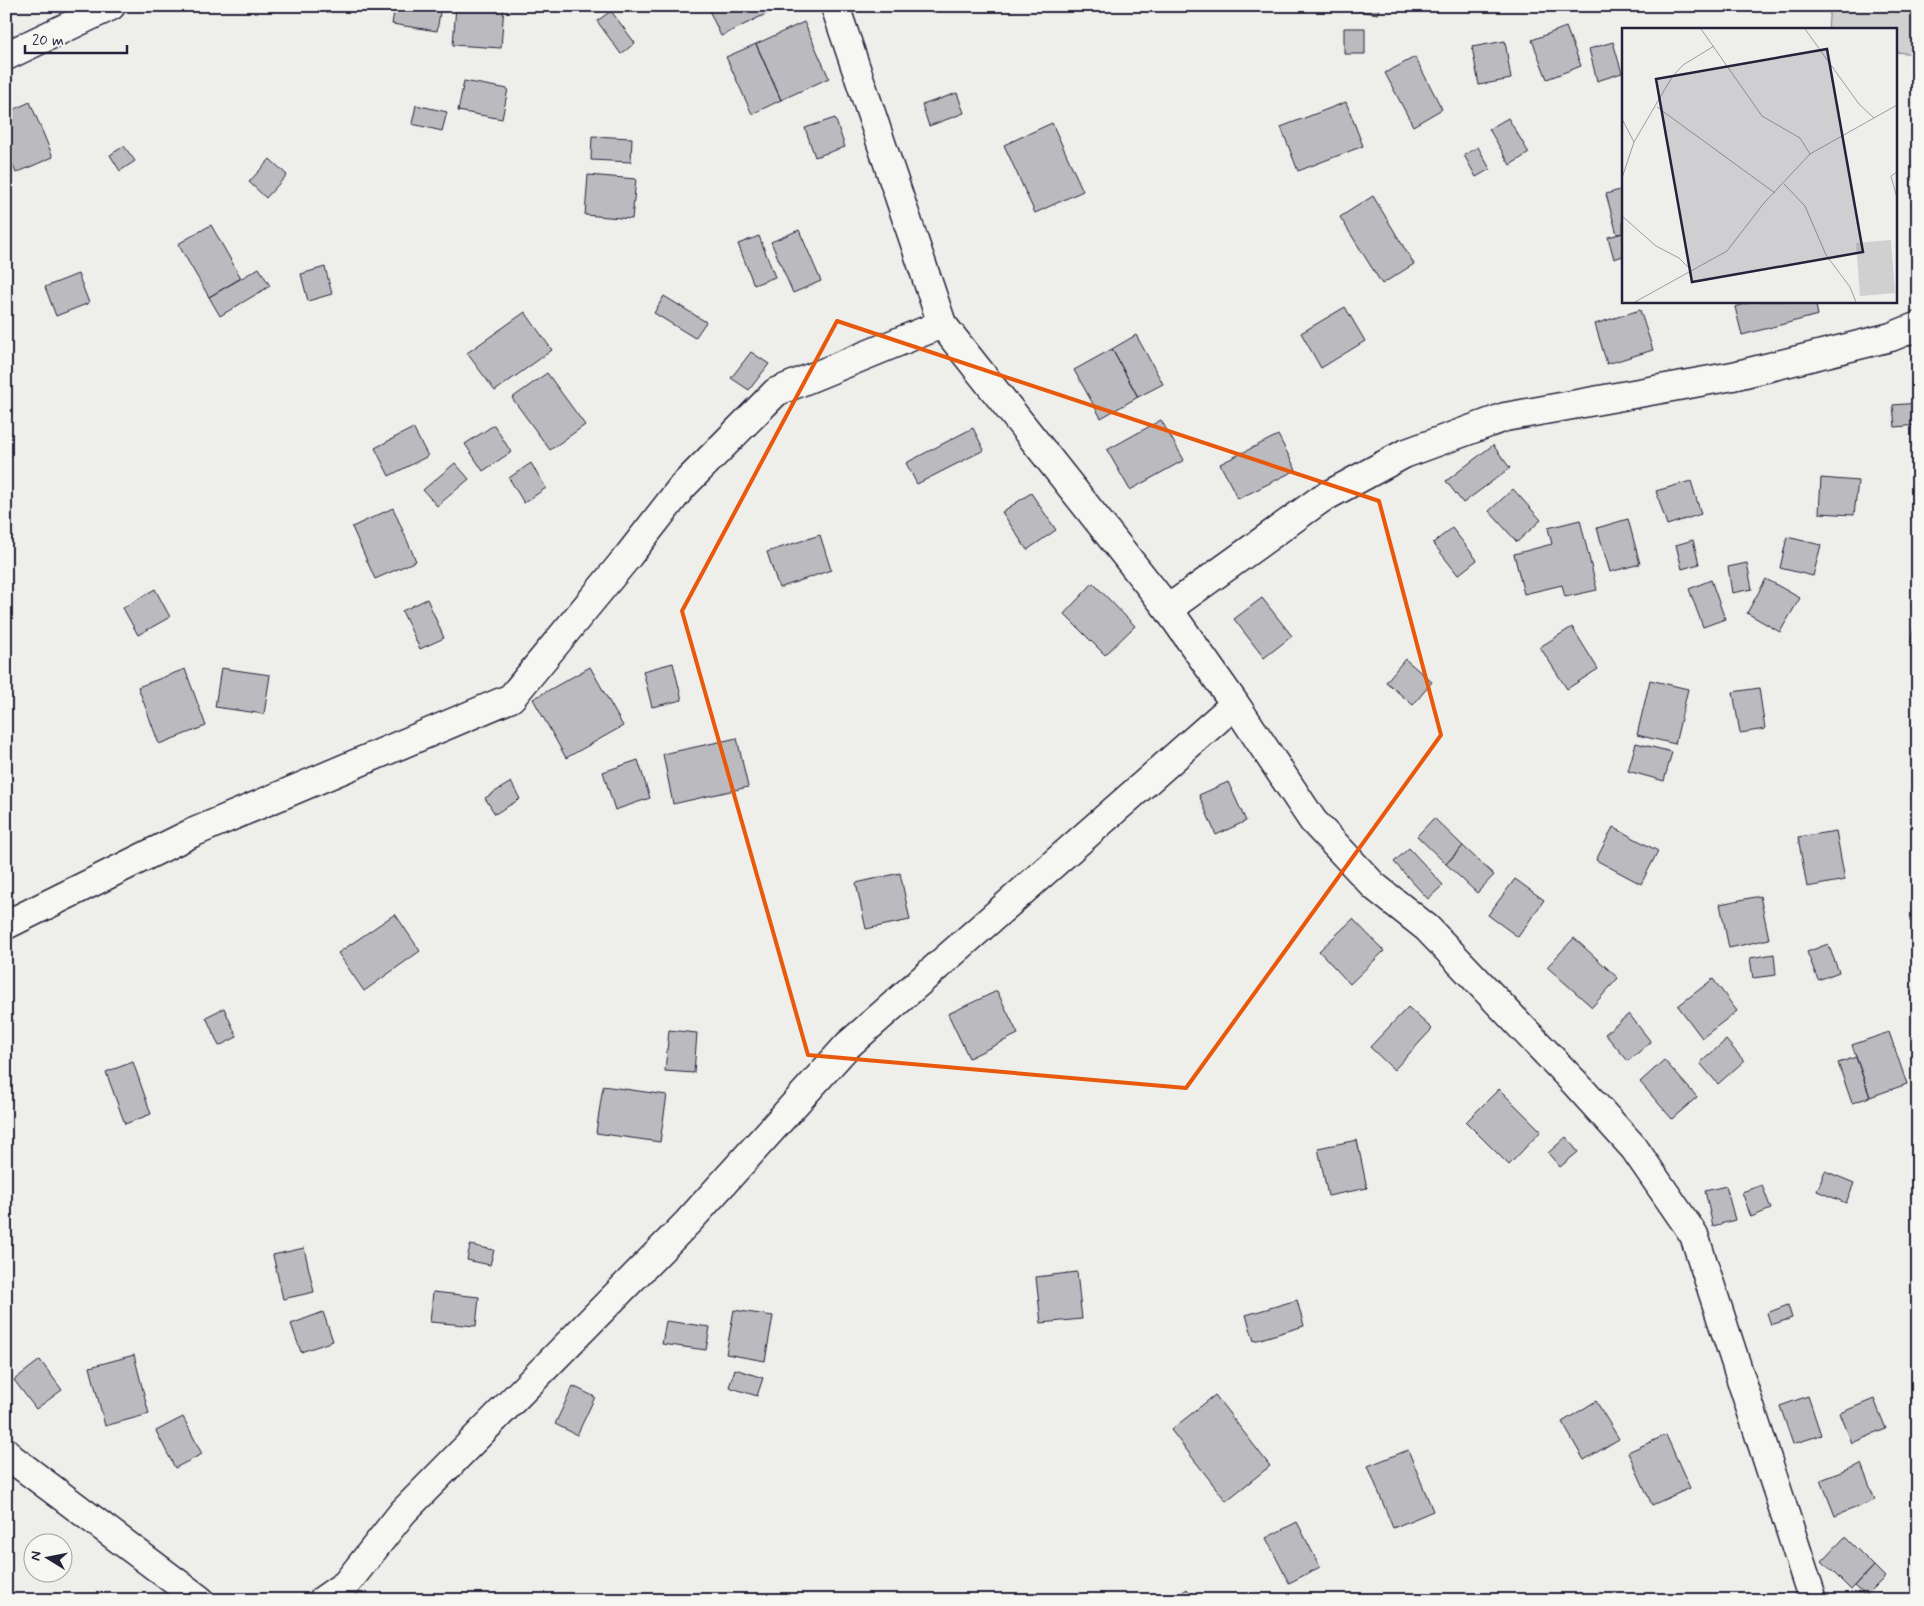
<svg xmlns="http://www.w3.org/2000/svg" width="1924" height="1606" viewBox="0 0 1924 1606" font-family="Mynerve,sans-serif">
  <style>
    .green { fill: #d0d0d1; stroke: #797986 }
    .building { fill: #bbbbbf; stroke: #22223b }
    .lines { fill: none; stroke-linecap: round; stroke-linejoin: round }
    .minor-casing { stroke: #22223b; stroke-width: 31 }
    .minor { stroke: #f6f6f2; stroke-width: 28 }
    .marked { fill: none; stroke: #e8590c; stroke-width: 4; stroke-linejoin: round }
    .inset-road { fill: none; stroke: #9c9ca5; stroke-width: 1 }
    .view { fill: #22223b; fill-opacity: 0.15; stroke: #22223b; stroke-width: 2.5 }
    .inset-edge { fill: none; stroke: #22223b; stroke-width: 2.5 }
  </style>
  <rect width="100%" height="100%" fill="#eeeeeb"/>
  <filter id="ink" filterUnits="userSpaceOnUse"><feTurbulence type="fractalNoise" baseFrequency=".02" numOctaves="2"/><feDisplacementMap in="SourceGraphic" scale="10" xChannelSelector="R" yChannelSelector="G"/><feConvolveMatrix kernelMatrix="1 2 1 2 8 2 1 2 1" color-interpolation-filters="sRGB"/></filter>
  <g filter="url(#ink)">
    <path class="green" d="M1830,6H1918V54L1895,52V29H1828Z"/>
    <path class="building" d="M395,6H441L437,31L392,24Z
      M456,6H504L501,48L453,45Z
      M707,6H770L772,11L721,36Z
      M1343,6H1379L1378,14L1343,9Z
      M611,11L635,43L621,54L597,21Z
      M804,22L829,78L781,100L756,44Z
      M1566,27L1581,66L1547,79L1532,40Z
      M1344,28H1365V54H1344Z
      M1505,41L1511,79L1479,85L1472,47Z
      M1613,42L1622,73L1597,81L1589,49Z
      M756,44L781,100L752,114L726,57Z
      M1415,57L1442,109L1413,126L1385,73Z
      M464,81L508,89L502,119L458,111Z
      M957,93L964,113L929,126L922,105Z
      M30,102L53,157L16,173L6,149V113Z
      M1346,102L1363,146L1298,171L1281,127Z
      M416,105L447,112L442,131L412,124Z
      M835,118L845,147L815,157L805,128Z
      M1508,118L1529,153L1510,165L1489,129Z
      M1052,123L1083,191L1035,213L1004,145Z
      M592,136L632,138L631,162L591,160Z
      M124,146L135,161L120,171L110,155Z
      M1478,147L1490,169L1476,177L1464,155Z
      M270,159L287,175L266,198L249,182Z
      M588,175L636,179L632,219L585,215Z
      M1623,189V233L1617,234L1606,194Z
      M1373,196L1414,264L1382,284L1340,217Z
      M211,225L241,278L209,297L178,244Z
      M799,230L821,281L793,293L771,242Z
      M1623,233V256L1614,259L1608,237Z
      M759,236L775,277L754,285L738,244Z
      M325,267L332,294L308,301L301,274Z
      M259,268L270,286L220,316L209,297Z
      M78,274L89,303L56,316L45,287Z
      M664,296L706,322L695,338L654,313Z
      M1755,301H1815L1818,315L1742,335L1735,307Z
      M1345,307L1365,341L1321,368L1301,333Z
      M1640,310L1653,350L1607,364L1595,324Z
      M525,312L552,350L495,391L467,353Z
      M1136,335L1163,384L1138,397L1112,349Z
      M1112,349L1138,397L1101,418L1074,370Z
      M751,352L769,364L749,390L731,378Z
      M547,373L585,425L550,450L512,398Z
      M1918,403V425L1895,427L1893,405Z
      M1161,420L1184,460L1130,490L1107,450Z
      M494,425L511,452L483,471L465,444Z
      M413,428L428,456L389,476L375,448Z
      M973,428L984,450L917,484L906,463Z
      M1278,435L1296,470L1238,499L1220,464Z
      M1493,445L1510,468L1463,503L1446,481Z
      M455,463L469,479L437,506L423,490Z
      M531,463L546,488L524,503L509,478Z
      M1821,478L1858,481L1854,515L1819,513Z
      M1691,481L1701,514L1667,525L1656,491Z
      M1513,489L1541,520L1517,542L1489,511Z
      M1031,493L1056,530L1027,550L1002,512Z
      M393,508L416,561L375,579L352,527Z
      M1628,519L1640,564L1610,572L1597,528Z
      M1580,520L1597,590L1565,597L1562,585L1524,594L1514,554L1552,544L1548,528Z
      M1452,528L1477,560L1458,575L1433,543Z
      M820,535L831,570L779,588L767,552Z
      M1787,537L1821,545L1813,576L1780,568Z
      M1693,540L1699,564L1682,569L1676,545Z
      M1747,563L1752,589L1732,593L1728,567Z
      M1766,579L1800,598L1780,632L1747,613Z
      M1711,580L1725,619L1703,627L1689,589Z
      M1093,583L1135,626L1105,655L1064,614Z
      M155,589L170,617L138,635L123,608Z
      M1262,598L1292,636L1264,658L1234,619Z
      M427,599L444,638L420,649L402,611Z
      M1916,618L1918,619V643L1911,642Z
      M1572,627L1598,669L1567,689L1540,647Z
      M1405,659L1432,682L1413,705L1386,682Z
      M673,663L682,700L652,707L643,671Z
      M590,667L623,726L566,758L533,699Z
      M221,668L270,675L264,714L215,707Z
      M185,669L206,726L159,744L138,687Z
      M1650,680L1688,689L1675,744L1637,735Z
      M1759,688L1765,729L1740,733L1733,692Z
      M737,738L748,787L673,804L663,754Z
      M1636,743L1672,752L1664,781L1628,771Z
      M638,760L650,798L615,810L603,772Z
      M511,782L520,799L495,814L485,798Z
      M1228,782L1246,821L1216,835L1199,795Z
      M1434,818L1463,846L1446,864L1417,836Z
      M1613,827L1658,851L1641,884L1596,860Z
      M1836,831L1845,880L1807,887L1798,837Z
      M1463,846L1494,875L1477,893L1446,864Z
      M1409,848L1443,885L1428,899L1394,862Z
      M900,873L910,920L866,929L856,883Z
      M1515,879L1544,900L1518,937L1488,915Z
      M1760,896L1769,939L1729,948L1720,904Z
      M395,914L420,951L364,991L338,953Z
      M1353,919L1384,951L1350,984L1319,951Z
      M1574,938L1618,978L1592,1007L1547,967Z
      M1828,944L1839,972L1818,980L1807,952Z
      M1774,954L1776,975L1753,978L1750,958Z
      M1713,979L1737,1011L1702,1038L1678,1006Z
      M997,991L1018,1034L969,1058L948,1014Z
      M1408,1007L1432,1029L1394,1070L1370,1047Z
      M224,1008L237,1037L219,1046L206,1017Z
      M1629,1014L1651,1042L1628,1061L1605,1034Z
      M669,1030L697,1033L694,1073L665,1071Z
      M1889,1032L1907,1084L1870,1097L1852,1045Z
      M1726,1040L1744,1061L1718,1084L1700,1063Z
      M1856,1057L1870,1097L1852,1103L1838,1063Z
      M1664,1060L1697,1097L1672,1119L1640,1082Z
      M133,1062L151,1114L125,1124L106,1072Z
      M603,1086L667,1095L660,1142L596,1133Z
      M1499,1089L1541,1131L1509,1165L1466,1122Z
      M1566,1137L1578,1152L1560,1167L1548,1153Z
      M1357,1140L1367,1188L1328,1196L1318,1148Z
      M1825,1171L1854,1183L1846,1203L1817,1191Z
      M1762,1185L1771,1209L1751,1217L1742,1192Z
      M1726,1186L1735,1220L1713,1226L1705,1191Z
      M470,1245L494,1250L490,1265L467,1260Z
      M304,1248L314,1292L283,1299L273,1255Z
      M1077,1272L1082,1319L1041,1323L1036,1277Z
      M433,1292L479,1297L476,1326L430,1322Z
      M1297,1300L1304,1326L1254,1341L1246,1315Z
      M1788,1305L1792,1318L1771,1325L1767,1313Z
      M734,1310L773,1316L765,1361L726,1354Z
      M323,1312L333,1341L301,1352L291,1324Z
      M666,1321L710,1327L706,1350L662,1344Z
      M134,1355L149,1414L105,1426L90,1367Z
      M40,1360L62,1390L36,1409L14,1380Z
      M735,1369L763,1378L757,1396L729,1387Z
      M573,1386L595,1397L577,1435L555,1424Z
      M1215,1395L1270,1466L1226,1501L1171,1430Z
      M1808,1396L1821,1435L1793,1444L1780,1406Z
      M1874,1399L1886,1429L1852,1443L1840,1413Z
      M1596,1401L1619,1439L1584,1460L1562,1422Z
      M183,1417L202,1454L175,1468L156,1431Z
      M1666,1435L1690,1488L1652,1505L1628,1452Z
      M1408,1450L1433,1511L1393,1528L1368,1466Z
      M1861,1464L1875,1500L1835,1516L1821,1480Z
      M1297,1522L1320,1567L1289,1583L1266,1538Z
      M1845,1537L1874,1566L1851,1590L1822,1561Z
      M1874,1566L1885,1577L1866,1596L1855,1586Z
      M1187,1589L1195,1600H1171Z"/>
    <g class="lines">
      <defs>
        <path id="minor" d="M835,6L942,324L1168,609L1235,704L1313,821L1374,886L1427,928L1576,1084L1634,1148L1694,1235L1813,1600
          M6,56L111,6
          M1168,609L1321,499L1404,454L1505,417L1733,376L1891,337L1918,326
          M6,925L192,833L511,698L629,555L682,487L776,392L942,324
          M6,1452L11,1458L200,1600
          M323,1600L346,1584L403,1512L688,1222L848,1045L1235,704"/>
      </defs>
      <use href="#minor" class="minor-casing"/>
      <use href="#minor" class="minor"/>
    </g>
  </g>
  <path class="marked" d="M837,321L1379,501L1441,735L1186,1088L808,1055L682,611Z"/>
  <g transform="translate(1622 28)">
    <rect width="275" height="275" fill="#eeeeeb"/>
    <path d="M269,212L273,265L238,268L234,215Z" fill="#d0d0d1"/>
    <path class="inset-road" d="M79,1L140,88L178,110L188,126M183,1L237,76L252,90M35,79L153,165M0,91L12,114L0,150M12,114L50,49L61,37L92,18M275,144L269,148L275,170M162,156L183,178L204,227L228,259L234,274M0,188L34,218L57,230L69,242M13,274L105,223L142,175L188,126L275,77"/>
    <path class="view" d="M205,21L241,224L70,254L34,51Z"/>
    <rect width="275" height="275" class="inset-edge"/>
  </g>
  <rect width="1924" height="1606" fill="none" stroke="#f6f6f2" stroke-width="25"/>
  <rect x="12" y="12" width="1899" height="1581" fill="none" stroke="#22223b" stroke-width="2" filter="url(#ink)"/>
  <g transform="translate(48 1558) rotate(280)"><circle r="24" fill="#f6f6f2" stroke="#a1a1a9"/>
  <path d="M0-4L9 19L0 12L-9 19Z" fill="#22223b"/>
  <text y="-8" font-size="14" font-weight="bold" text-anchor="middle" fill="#22223b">N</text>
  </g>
  <path d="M25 45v8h102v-8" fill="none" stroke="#22223b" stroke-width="2.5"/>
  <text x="32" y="45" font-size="15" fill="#22223b" stroke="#f6f6f2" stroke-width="4" paint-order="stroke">20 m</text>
</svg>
